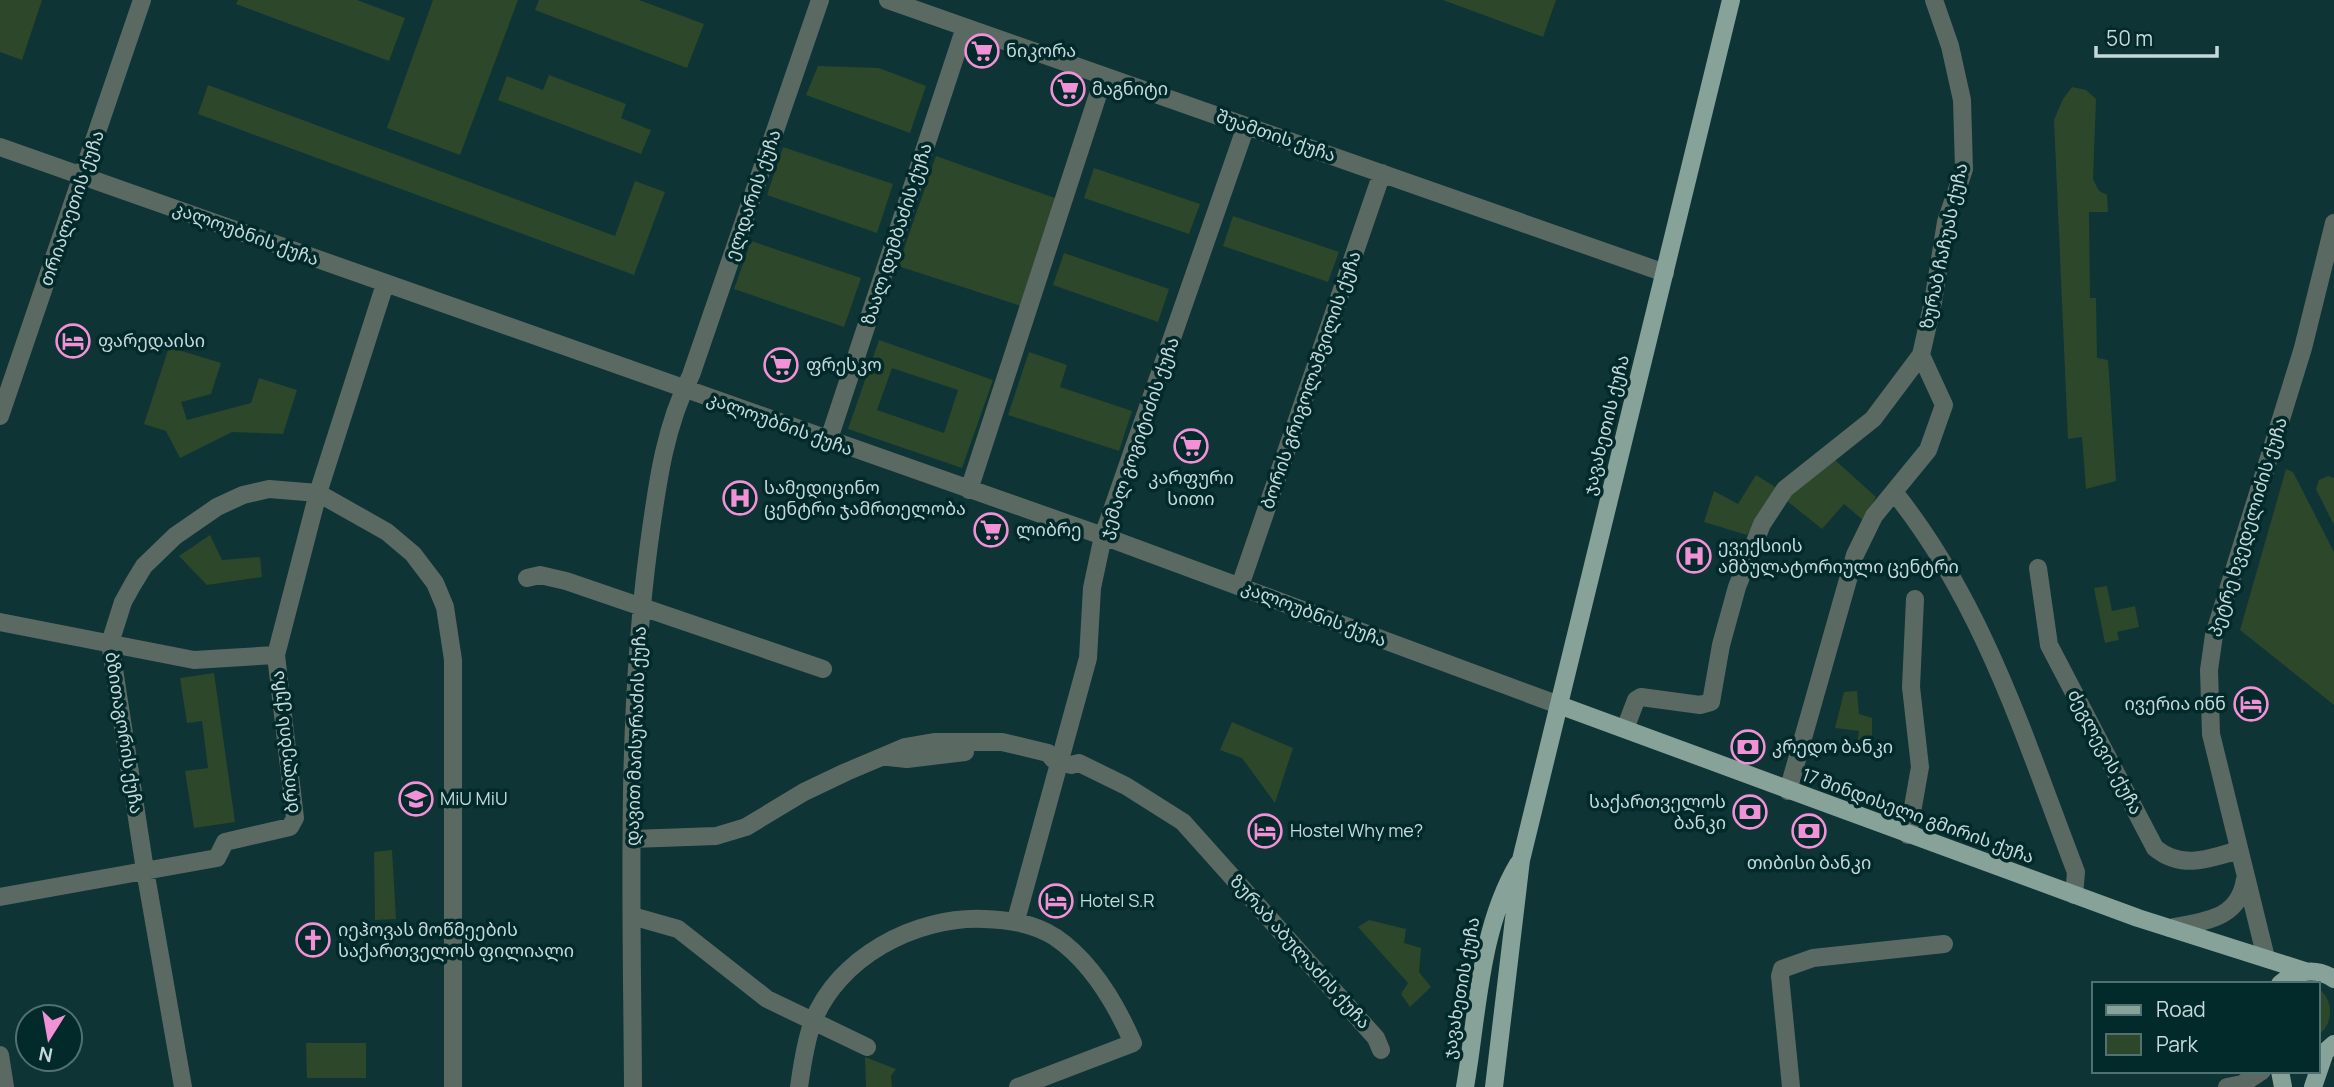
<svg xmlns="http://www.w3.org/2000/svg" width="2334" height="1087" viewBox="0 0 2334 1087" font-family="Manrope,'Noto Sans Georgian',sans-serif">
  <style>
    .green { fill: #2c472a; fill-rule: evenodd }
    .lines { fill: none; stroke-linecap: round; stroke-linejoin: round }
    .minor { stroke: #5b6963; stroke-width: 18 }
    .major { stroke: #87a399; stroke-width: 18 }
    .labels { text-anchor: middle; stroke-width: 7; stroke-linejoin: round; paint-order: stroke }
    .poi-label { font-size: 18px; fill: #c6d9da; stroke: #032a2b; text-anchor: start }
    .street-label { font-size: 18px; fill: #c6d9da; stroke: #032a2b }
  </style>
  <rect width="100%" height="100%" fill="#0f3435"/>
  <path class="green" d="M0,0H42L22,60L0,52Z
    M238,0H357L405,18L389,61L236,4Z
    M433,0H518L460,155L387,128Z
    M539,0H639L704,24L687,68L535,10Z
    M1443,0H1556L1543,37Z
    M818,66L879,68L926,86L910,133L806,95Z
    M549,75L626,104L621,118L651,130L641,154L498,100L507,76L543,90Z
    M208,85L615,236L635,181L665,192L634,275L198,114Z
    M2072,87L2086,90L2096,99L2093,179L2099,191L2107,195L2108,212H2089L2090,298H2096L2097,358L2108,360L2116,481L2086,489L2082,437L2068,439L2054,120L2063,99Z
    M783,147L893,184L877,233L767,195Z
    M936,156L1058,199L1021,306L898,266Z
    M1094,168L1200,204L1189,234L1084,198Z
    M1233,216L1339,252L1328,282L1223,246Z
    M751,241L861,278L844,327L734,289Z
    M1064,253L1169,289L1158,322L1053,285Z
    M879,340L993,380L962,468L848,429ZM892,368L958,390L944,433L877,410Z
    M169,347L221,363L211,394L181,402L187,420L251,403L259,378L297,390L283,434L232,432L180,458L166,431L144,424Z
    M1029,352L1067,365L1060,387L1132,411L1119,451L1008,415Z
    M1835,460L1876,497L1863,520L1844,504L1822,529L1787,501L1795,488Z
    M2286,469L2293,472L2334,552V705L2240,630Z
    M1756,475L1777,488L1747,535L1704,522L1714,491L1738,504Z
    M2328,476L2334,478V525L2316,489L2319,480Z
    M210,535L222,560L260,557L262,577L207,585L179,556Z
    M2107,586L2112,611L2135,606L2139,627L2117,632L2119,640L2105,643L2094,588Z
    M214,673L235,822L194,828L185,771L208,768L202,721L187,723L180,678Z
    M1857,691L1859,714L1872,718V748H1856L1859,731L1835,728L1844,692Z
    M1232,722L1293,748L1275,803L1242,758L1220,750Z
    M392,850L396,919L375,920L374,852Z
    M1369,920L1406,929L1404,943L1421,948L1419,972L1431,987L1410,1007L1401,994L1408,983L1358,927Z
    M2318,988C2334,999 2334,1025 2318,1035Z
    M306,1043H366V1078H307Z
    M865,1057L896,1069L891,1076L892,1087H866Z"/>
  <g class="lines">
    <path class="minor" d="M888,0L1665,273
      M0,147L1103,536L1559,705
      M0,416L142,0
      M828,442L965,27
      M969,490L1104,76
      M1894,492C1984,604 2025,740 2076,872L2074,895
      M2038,568L2049,645L2155,848C2182,870 2209,859 2239,850
      M527,578L540,575L566,581L823,669
      M1240,586L1382,173
      M0,622L194,660L276,655
      M1625,729L1636,700L1641,697L1700,705L1711,702L1721,645L1737,587L1762,524L1785,489L1873,419L1921,355
      M888,757L907,759L965,752
      M1788,791L1855,555L1874,516L1928,450L1944,405L1921,355L1933,302L1946,222L1964,169L1962,100L1950,46L1934,0
      M1908,835L1920,767L1911,687L1915,599
      M632,839L716,836L746,827L804,792L846,772L905,747L934,742H1002L1048,753L1053,759L1071,765L1079,763L1126,786L1183,822L1376,1038L1381,1050
      M0,897L217,858L225,842L290,827L295,818L276,655L318,493L385,284
      M632,916L678,929L767,999L867,1047
      M1016,920L1088,658L1092,588L1103,536L1246,126
      M2170,928C2204,921 2239,920 2245,879
      M2266,958L2211,734L2209,670L2214,635L2303,348L2334,223
      M0,1055L5,1087
      M183,1087L145,870L110,643L123,602L133,584L144,566L175,536L217,507L243,495L269,489L318,493L387,532L413,554L435,583L445,607L453,660V1087
      M633,1087C632,907 625,724 649,544C657,486 664,428 691,375L820,0
      M799,1087C802,1066 805,1044 812,1024C837,957 916,916 984,919C1009,920 1033,923 1055,937C1092,962 1116,1004 1133,1043L1018,1087
      M1791,1087L1780,976L1782,969L1813,958L1944,944
      M2227,1087L2242,1084L2262,1071"/>
    <path class="major" d="M1559,705L2138,918L2305,971
      M2280,984C2296,970 2316,967 2334,979
      M2280,1071L2283,1087
      M1465,1087C1478,1013 1479,930 1518,864
      M1494,1087L1521,860L1731,0
      M2313,1087L2325,1052L2334,1044"/>
  </g>
  <defs>
    <symbol id="supermarket-ring" viewBox="-11 -11 22 22"><circle r="9.5" fill="#032a2b" stroke="#f291d6" stroke-width="1.5"/><path d="M-6-5.5h2.5l.6 2H6L4.5 2H-2.5L-4.4-4H-6ZM-1.5 3.2a1.3 1.3 0 1 0 .1 0ZM3 3.2a1.3 1.3 0 1 0 .1 0Z" fill="#f291d6"/></symbol>
    <symbol id="hotel-ring" viewBox="-11 -11 22 22"><circle r="9.5" fill="#032a2b" stroke="#f291d6" stroke-width="1.5"/><path d="M-6-4.5h1.5V1H6V5H4.5V3h-9V5H-6ZM-4 0a1.8 1.8 0 1 1 3.6 0ZM.5 0V-2.5h3Q6-2.5 6 0Z" fill="#f291d6"/></symbol>
    <symbol id="hospital-ring" viewBox="-11 -11 22 22"><circle r="9.5" fill="#032a2b" stroke="#f291d6" stroke-width="1.5"/><path d="M-5-5h3v3.5h4V-5h3V5h-3V1.5h-4V5h-3Z" fill="#f291d6"/></symbol>
    <symbol id="bank-ring" viewBox="-11 -11 22 22"><circle r="9.5" fill="#032a2b" stroke="#f291d6" stroke-width="1.5"/><path d="M-6-4H6V4H-6ZM0-2.3a2.3 2.3 0 1 0 0 4.6a2.3 2.3 0 1 0 0-4.6Z" fill="#f291d6"/></symbol>
    <symbol id="school-ring" viewBox="-11 -11 22 22"><circle r="9.5" fill="#032a2b" stroke="#f291d6" stroke-width="1.5"/><path d="M0-5L7-2L0 1L-7-2ZM-4 1L0 2.5L4 1V4Q0 6-4 4Z" fill="#f291d6"/></symbol>
    <symbol id="church-ring" viewBox="-11 -11 22 22"><circle r="9.5" fill="#032a2b" stroke="#f291d6" stroke-width="1.5"/><path d="M-1.2-6h2.4v3.5h3.3v2.4h-3.3V6h-2.4V-.1h-3.3v-2.4h3.3Z" fill="#f291d6"/></symbol>
  </defs>
  <g fill-rule="evenodd">
    <use href="#supermarket-ring" x="963" y="32" width="38" height="38"/>
    <use href="#supermarket-ring" x="1049" y="70" width="38" height="38"/>
    <use href="#hotel-ring" x="54" y="322" width="38" height="38"/>
    <use href="#supermarket-ring" x="762" y="346" width="38" height="38"/>
    <use href="#supermarket-ring" x="1172" y="427" width="38" height="38"/>
    <use href="#hospital-ring" x="721" y="479" width="38" height="38"/>
    <use href="#supermarket-ring" x="972" y="511" width="38" height="38"/>
    <use href="#hospital-ring" x="1675" y="537" width="38" height="38"/>
    <use href="#hotel-ring" x="2232" y="685" width="38" height="38"/>
    <use href="#bank-ring" x="1729" y="728" width="38" height="38"/>
    <use href="#school-ring" x="397" y="780" width="38" height="38"/>
    <use href="#bank-ring" x="1731" y="793" width="38" height="38"/>
    <use href="#hotel-ring" x="1246" y="812" width="38" height="38"/>
    <use href="#bank-ring" x="1790" y="812" width="38" height="38"/>
    <use href="#hotel-ring" x="1037" y="882" width="38" height="38"/>
    <use href="#church-ring" x="294" y="921" width="38" height="38"/>
  </g>
  <g class="labels">
    <g class="poi-label">
      <text x="1006" y="57">ნიკორა</text>
      <text x="1092" y="95">მაგნიტი</text>
      <text x="98" y="347">ფარედაისი</text>
      <text x="806" y="371">ფრესკო</text>
      <text x="1191" y="484" text-anchor="middle">კარფური<tspan x="1191" dy="21">სითი</tspan></text>
      <text x="764" y="494">სამედიცინო<tspan x="764" dy="21">ცენტრი ჯამრთელობა</tspan></text>
      <text x="1016" y="536">ლიბრე</text>
      <text x="1718" y="552">ევექსიის<tspan x="1718" dy="21">ამბულატორიული ცენტრი</tspan></text>
      <text x="2226" y="710" text-anchor="end">ივერია ინნ</text>
      <text x="1772" y="753">კრედო ბანკი</text>
      <text x="440" y="805">MiU MiU</text>
      <text x="1726" y="808" text-anchor="end">საქართველოს<tspan x="1726" dy="21">ბანკი</tspan></text>
      <text x="1290" y="837">Hostel Why me?</text>
      <text x="1809" y="869" text-anchor="middle">თიბისი ბანკი</text>
      <text x="1080" y="907">Hotel S.R</text>
      <text x="338" y="936">იეჰოვას მოწმეების<tspan x="338" dy="21">საქართველოს ფილიალი</tspan></text>
    </g>
    <g class="street-label">
      <text transform="translate(1276 136) rotate(19)" y="6">შუამთის ქუჩა</text>
      <text transform="translate(753 195) rotate(-71)" y="6">ელდარის ქუჩა</text>
      <text transform="translate(72 208) rotate(-71)" y="6">თრიალეთის ქუჩა</text>
      <text transform="translate(246 234) rotate(20)" y="6">კალოუბნის ქუჩა</text>
      <text transform="translate(897 234) rotate(-72)" y="6">ზაალ დუმბაძის ქუჩა</text>
      <text transform="translate(1944 246) rotate(-78)" y="6">ზურაბ ჩაჩუას ქუჩა</text>
      <text transform="translate(1311 380) rotate(-71)" y="6">ბორის გრიგოლაშვილის ქუჩა</text>
      <text transform="translate(780 424) rotate(20)" y="6">კალოუბნის ქუჩა</text>
      <text transform="translate(1606 425) rotate(-76)" y="6">ჯავახეთის ქუჩა</text>
      <text transform="translate(1139 438) rotate(-71)" y="6">ჯემალ გოგიტიძის ქუჩა</text>
      <text transform="translate(2248 527) rotate(-73)" y="6">პეტრე ხვედელიძის ქუჩა</text>
      <text transform="translate(1314 614) rotate(21)" y="6">კალოუბნის ქუჩა</text>
      <text transform="translate(124 733) rotate(81)" y="6">ბზითაგორის ქუჩა</text>
      <text transform="translate(636 736) rotate(-88)" y="6">დავით მაისურაძის ქუჩა</text>
      <text transform="translate(285 742) rotate(-96)" y="6">ბრილების ქუჩა</text>
      <text transform="translate(2105 752) rotate(62)" y="6">ძეგლევის ქუჩა</text>
      <text transform="translate(1918 816) rotate(20)" y="6">17 შინდისელი გმირის ქუჩა</text>
      <text transform="translate(1300 952) rotate(48)" y="6">ზურაბ აბულაძის ქუჩა</text>
      <text transform="translate(1461 988) rotate(-80)" y="6">ჯავახეთის ქუჩა</text>
    </g>
  </g>
  <rect x="2092" y="982" width="228" height="91" fill="#032a2b" stroke="#517071" stroke-width="2"/>
  <rect x="2106" y="1005" width="35" height="10" fill="#87a399" stroke="#517071" stroke-width="2"/>
  <text x="2156" y="1017" font-size="21" fill="#c6d9da">Road</text>
  <rect x="2106" y="1034" width="35" height="21" fill="#2c472a" stroke="#517071" stroke-width="2"/>
  <text x="2156" y="1052" font-size="21" fill="#c6d9da">Park</text>
  <g transform="translate(49 1038) rotate(191)"><circle r="33" fill="#032a2b" stroke="#517071" stroke-width="2"/>
  <path d="M0-5L12 26L0 18L-12 26Z" fill="#f291d6"/>
  <text y="-10" font-size="19" font-weight="bold" text-anchor="middle" fill="#c6d9da">N</text>
  </g>
  <path d="M2096 46v10h121v-10" fill="none" stroke="#c6d9da" stroke-width="3.5"/>
  <text x="2106" y="46" font-size="21" fill="#c6d9da" stroke="#032a2b" stroke-width="5" paint-order="stroke">50 m</text>
</svg>
